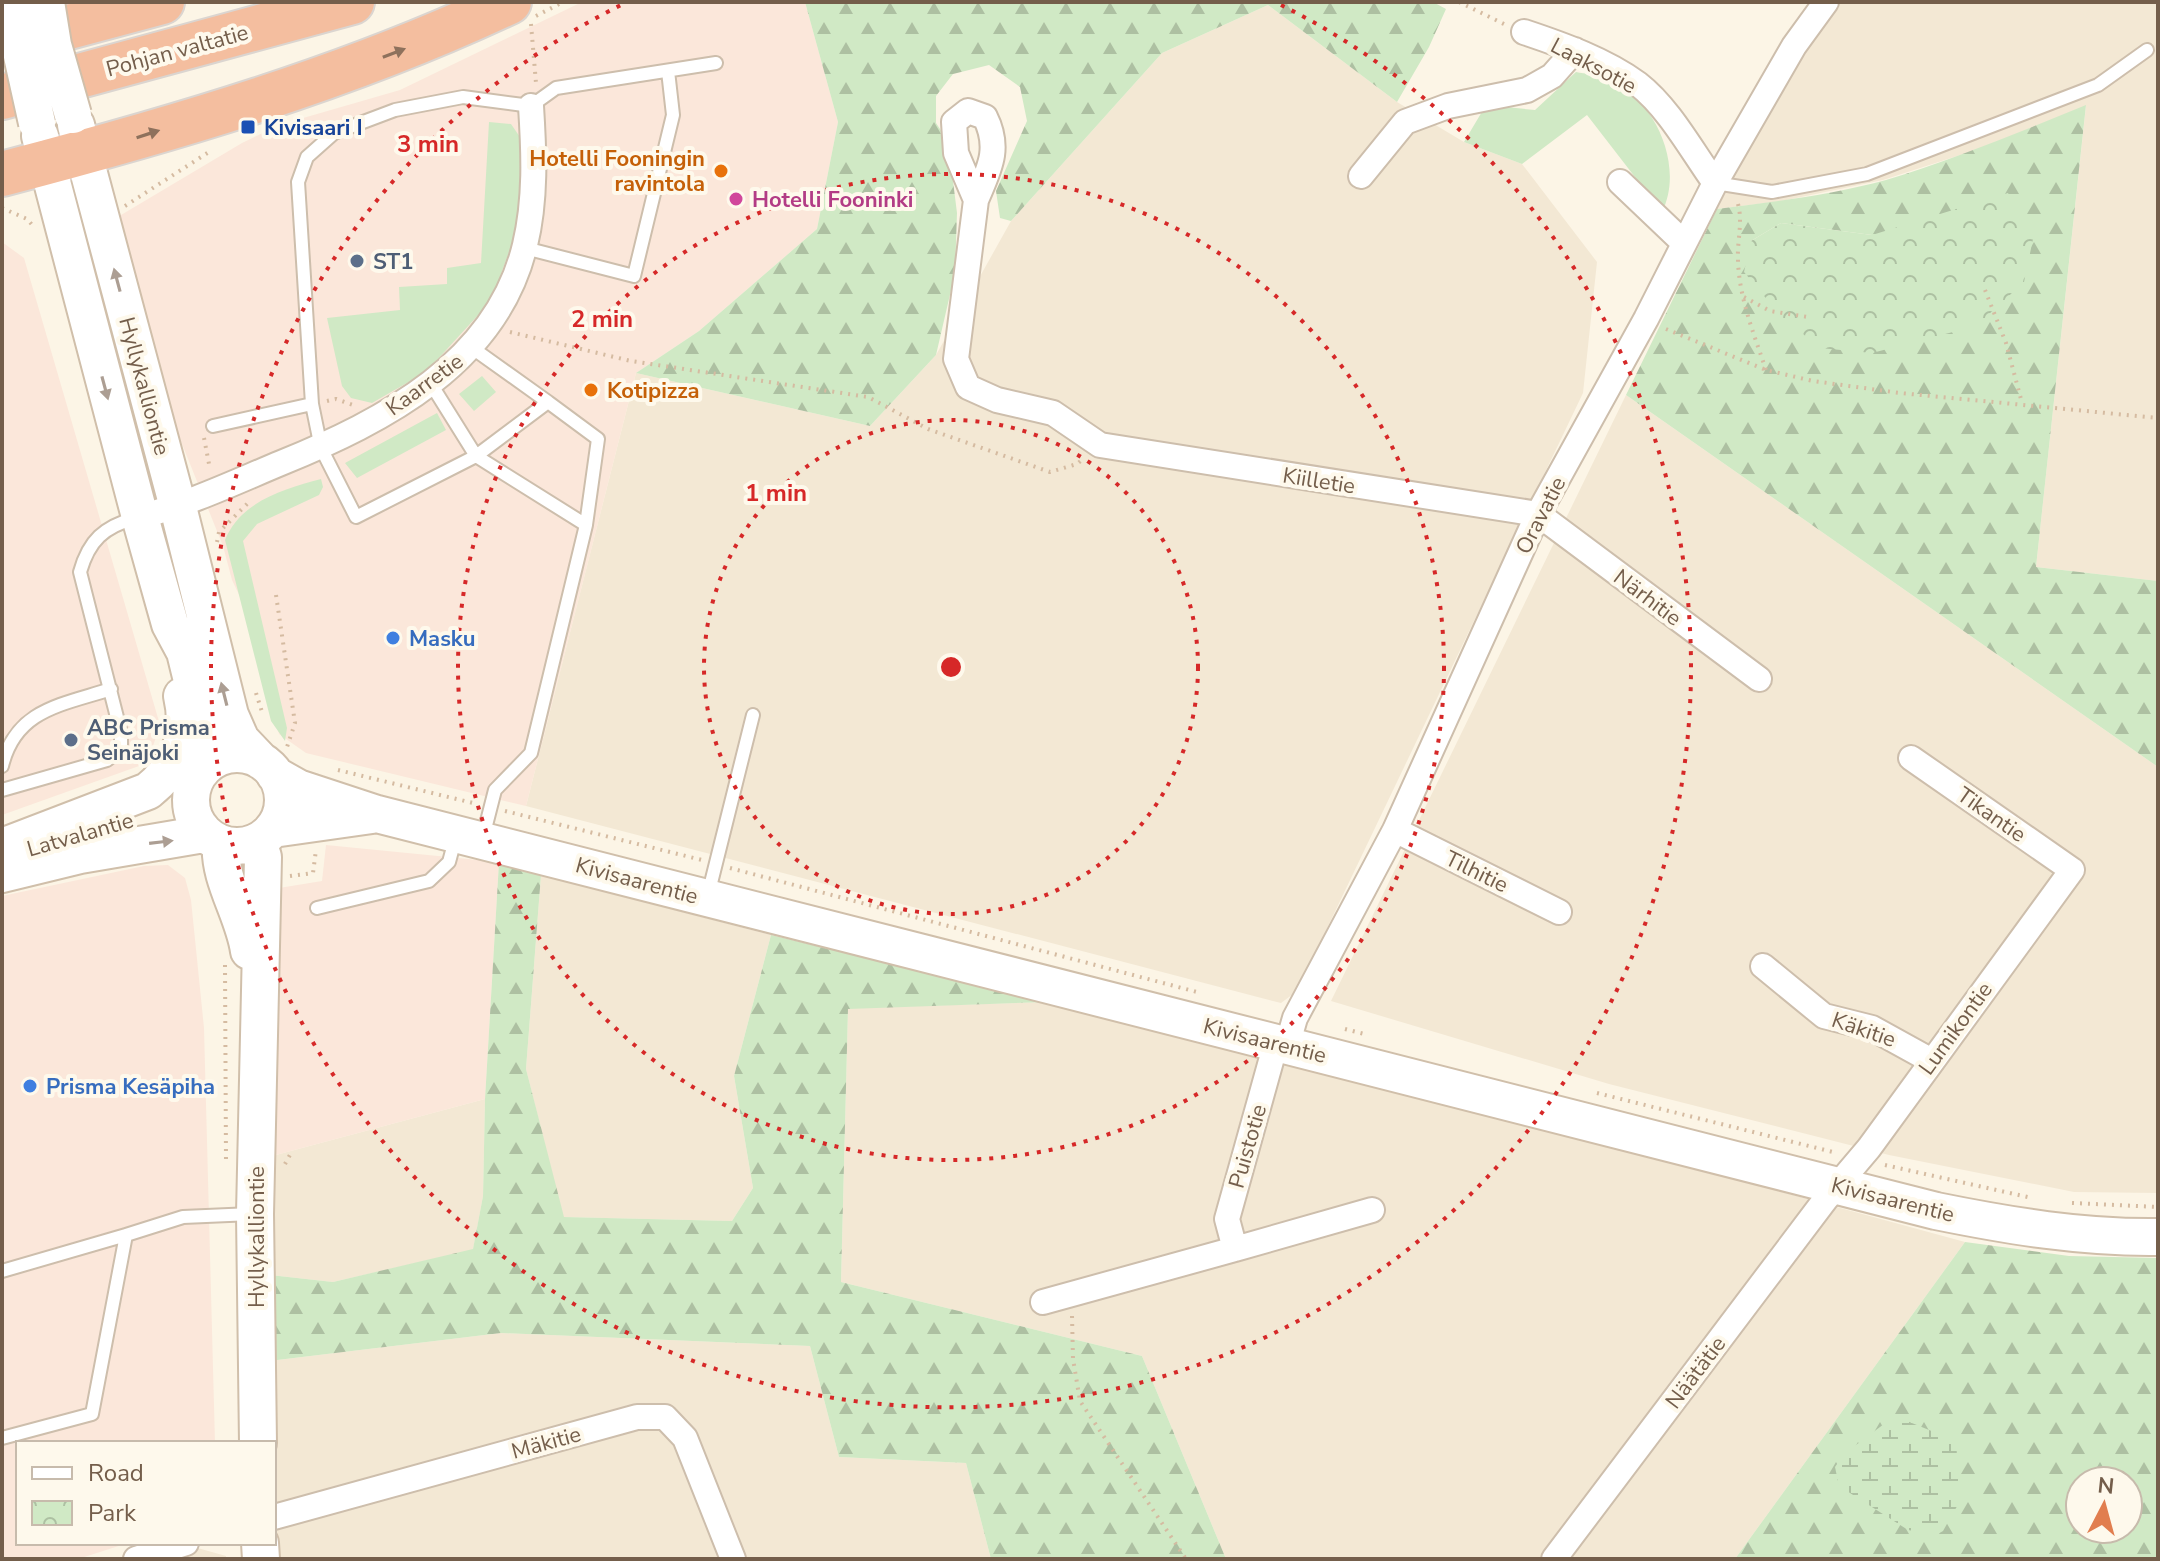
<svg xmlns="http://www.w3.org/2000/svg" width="2160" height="1561" viewBox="0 0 2160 1561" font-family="'Nunito Sans',sans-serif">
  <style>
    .residential { fill: #f3e8d4 }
    .commercial { fill: #fbe7da }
    .grass { fill: #d0e9c5 }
    .forest { fill: url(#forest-firs); fill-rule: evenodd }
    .wetland { fill: url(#wetland-marsh) }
    .park { fill: url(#park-crowns) }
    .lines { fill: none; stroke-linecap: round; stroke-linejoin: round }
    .lane-casing { stroke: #cdbeac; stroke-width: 16 }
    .street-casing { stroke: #cdbeac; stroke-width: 28 }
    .secondary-casing { stroke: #d0bfaa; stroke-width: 40 }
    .highway-casing { stroke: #dbd5d0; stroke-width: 48 }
    .path { stroke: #d5bba1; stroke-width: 4; stroke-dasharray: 2 6; stroke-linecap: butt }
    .lane { stroke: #fff; stroke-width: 12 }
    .street { stroke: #fff; stroke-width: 24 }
    .secondary { stroke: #fff; stroke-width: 36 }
    .highway { stroke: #f4be9f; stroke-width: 44 }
    .secondary-bridge-casing { stroke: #d0bfaa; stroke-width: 40; stroke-linecap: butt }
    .secondary-bridge { stroke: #fff; stroke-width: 36 }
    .oneway { fill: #8e715c }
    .oneway2 { fill: #ac9e93 }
    .ring { fill: none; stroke: #d62828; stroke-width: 4; stroke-dasharray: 4 8 }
    .transit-dot { fill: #1a4fb4; stroke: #fef9ec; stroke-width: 3 }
    .food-dot { fill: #e8710a; stroke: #fef9ec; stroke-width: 3 }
    .hotel-dot { fill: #d1479c; stroke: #fef9ec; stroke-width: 3 }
    .service-dot { fill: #5c6f8a; stroke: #fef9ec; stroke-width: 3 }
    .shop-dot { fill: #3f7fe0; stroke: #fef9ec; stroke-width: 3 }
    .labels { text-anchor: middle; stroke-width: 8; stroke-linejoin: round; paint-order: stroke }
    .street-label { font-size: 22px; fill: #745e4b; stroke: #fef9ec }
    .transit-label { font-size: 22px; font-weight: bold; fill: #164399; stroke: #fef9ec; text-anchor: start }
    .food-label { font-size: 22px; font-weight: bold; fill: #c56008; stroke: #fef9ec; text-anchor: end }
    .hotel-label { font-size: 22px; font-weight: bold; fill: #b23c85; stroke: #fef9ec; text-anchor: start }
    .service-label { font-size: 22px; font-weight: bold; fill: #4e5e75; stroke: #fef9ec; text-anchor: start }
    .shop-label { font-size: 22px; font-weight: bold; fill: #366cbe; stroke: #fef9ec; text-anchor: start }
    .centre { fill: #d62828; stroke: #fef9ec; stroke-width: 4 }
    .ring-label { font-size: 24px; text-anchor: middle; font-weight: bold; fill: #d62828; stroke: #fef9ec; stroke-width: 8; stroke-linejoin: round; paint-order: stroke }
  </style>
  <defs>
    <pattern id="forest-firs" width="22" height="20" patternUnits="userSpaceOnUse" patternTransform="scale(2)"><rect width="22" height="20" fill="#d0e9c5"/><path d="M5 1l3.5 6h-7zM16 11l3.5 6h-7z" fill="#adc0a2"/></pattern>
    <pattern id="wetland-marsh" width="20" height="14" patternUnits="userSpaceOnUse" patternTransform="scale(2)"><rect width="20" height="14" fill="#d0e9c5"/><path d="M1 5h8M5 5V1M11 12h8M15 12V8" fill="none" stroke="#adc0a2"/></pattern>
    <pattern id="park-crowns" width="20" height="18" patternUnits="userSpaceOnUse" patternTransform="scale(2)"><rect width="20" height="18" fill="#d0e9c5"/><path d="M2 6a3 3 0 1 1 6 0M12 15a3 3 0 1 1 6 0" fill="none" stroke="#adc0a2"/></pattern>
  </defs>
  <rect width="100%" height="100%" fill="#fcf5e6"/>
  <path class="residential" d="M1838,2H2158V581L2036,567L2086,106L1985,147L1883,180L1782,201L1717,209L1743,157L1816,32Z
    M1268,5L1397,102L1464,142L1522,164L1597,262L1583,393L1297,991L1281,1003L526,806L636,373L870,426L936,355L1011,221L1162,53Z
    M1626,395L2158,767V1193L2074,1192L1889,1155L1609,1084L1331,1001Z
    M541,875L771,935L734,1076L753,1188L732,1221L563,1217L526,1069Z
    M1048,1002L1482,1110L1965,1242L1735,1559H1226L1142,1356L841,1282L848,1008Z
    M485,1099L483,1196L473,1250L333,1282L270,1275L272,1156Z
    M501,1333L810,1346L839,1457L966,1463L991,1559H274V1443L269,1361Z
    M194,1547L226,1556V1559H159Z"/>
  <path class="commercial" d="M582,2H805L838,122L817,229L699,331L636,373L526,806L306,753L279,734L256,630L232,580L223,546L178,434L116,218L242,143L279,125L400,90Z
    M2,242L24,258L160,725L152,749L139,766L2,815Z
    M326,845L499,862L485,1099L272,1156L279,888L322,881Z
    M168,865L185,878L191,900L204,1028L215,1443H18V1543H128L78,1559H2V896L144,866Z"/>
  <path class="grass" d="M1576,72C1585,74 1597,74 1606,78C1655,97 1685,166 1662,212L1587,115L1522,164L1464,142L1486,105L1535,110Z
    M489,122L511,124L522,140L523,214L491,301L426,372L372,403L351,398L342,386L327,318L400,310L399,287L447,284V268L481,263Z
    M482,376L496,392L474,411L459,394Z
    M437,413L446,430L357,478L345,463Z
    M321,479L323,487L319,495L257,524L243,541L287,728L285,741L271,721L225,540C241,501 284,489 321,479Z"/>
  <path class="forest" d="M805,2H1433L1446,9L1429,47L1397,102L1268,5L1162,53L1011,221L1000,218L996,191L1027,121L1020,87L989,65L953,74L936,96V123L948,141L957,213L955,273L936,355L870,426L636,373L699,331L817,229L838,122Z
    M2086,105L2036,567L2158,581V767L1626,395L1717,209C1773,202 1831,195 1886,180C1954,159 2020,132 2086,105ZM1781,223L1872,235L1751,241Z
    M499,862L541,875L526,1069L564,1217L732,1221L753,1188L734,1076L771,935L1048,1002L848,1009L841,1282L1142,1356L1226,1559H991L966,1463L839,1457L810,1346L501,1333L269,1361L270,1275L333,1282L473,1249L483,1196L485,1099Z
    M1965,1242L2069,1256L2158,1258V1559H1735ZM2080,1481H2128V1529H2080Z"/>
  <path class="wetland" d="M1888,1421H1907L1956,1441L1960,1501L1943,1531L1936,1535L1908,1530L1839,1486L1835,1467L1844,1454Z"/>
  <path class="park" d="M2008,193L2033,239L2024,282L1976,326L1872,353L1820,348L1780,315L1744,272L1751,241L1781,223L1872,235Z"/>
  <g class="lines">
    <defs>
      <path id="lane" d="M1715,183L1772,192L1867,174L2098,85L2147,50
        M525,248L634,276L673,115L668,71
        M471,347L548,402L476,456L356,517L321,448L312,404L298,182L307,157L334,133L395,110L463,97L531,106L556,88L716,63
        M431,384L476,456L586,525L531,753L495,790L483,837
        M548,402L598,439L586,525
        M213,426L312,404
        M2,766C16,709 62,705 111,689
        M2,790L107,760L121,749V733L80,572C89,540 104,527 135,518
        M708,895L753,715
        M317,908L429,881L449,862L456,836
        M2,1271L126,1235
        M2,1438L92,1414L126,1235L183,1217L252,1214"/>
      <path id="street" d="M1524,32C1563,45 1605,60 1638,84C1669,108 1692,151 1715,183
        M1361,176L1405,122L1448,106L1527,90L1552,76L1575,50
        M1620,182L1683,242
        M976,200C989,169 1001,149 985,117L968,111L954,122L956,153L976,200L956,359L968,387L997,400L1053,413L1100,445L1538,514L1759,679
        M140,517C191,503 233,483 281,463C384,421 497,363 525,245C536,199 534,153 531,106
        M1395,830L1559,912
        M1763,966L1824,1016L1872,1028L1930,1060
        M1287,1046L1295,1018L1395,830L1538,514L1646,319L1715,183L1794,46L1826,2
        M1235,1249L1372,1210
        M1043,1302L1235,1249L1227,1219L1276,1043
        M274,1517L637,1417H665L685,1438L733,1559
        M136,1559L186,1543
        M1554,1559L1825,1200L1869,1148L2072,870L1911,758"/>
      <path id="secondary" d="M76,125L178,507L230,715L241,740L261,761
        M40,136L140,517L170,624L185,652L208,746L207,765
        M191 800a46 46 0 1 1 92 0a46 46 0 1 1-92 0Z
        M275,775L298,788L377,814L1936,1211C2010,1226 2083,1238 2158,1237
        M273,829L372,815
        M221,844C218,879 244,915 249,951
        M2,847L148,791C179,766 191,735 182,696
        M2,874L80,855L204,834
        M258,1443L255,1214L263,857L258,841
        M260,1543L261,1559"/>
      <path id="highway" d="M9,43L162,2
        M2,97L352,2
        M2,174C174,129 348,78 509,2"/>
    </defs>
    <use href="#lane" class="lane-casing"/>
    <use href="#street" class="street-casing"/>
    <use href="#secondary" class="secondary-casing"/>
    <use href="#highway" class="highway-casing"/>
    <path class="path" d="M1459,2L1504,24
      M536,16L563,2
      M531,24L536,83
      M1738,204C1743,223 1737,240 1738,260C1739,298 1754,334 1766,370
      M125,206L212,150
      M2,208L27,219L34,227
      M1985,290L2006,343L2022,403
      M1744,297L1770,311L1808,317
      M1666,329L1766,370L1813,381L1900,393L2158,418
      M510,332L631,361L868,397L928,429L1050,472L1077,464L1084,458
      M327,401L336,399L353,405
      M204,438L210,469
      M217,542L219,532L248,503
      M276,595L295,723L286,750
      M256,693L263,715
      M338,770L477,804
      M505,811L702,860
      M730,868L1197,992
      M290,876L313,873L316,850
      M225,965L226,1161
      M1345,1029L1368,1035
      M1597,1093L1837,1153
      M285,1164L292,1151
      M1885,1165L2032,1198
      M2072,1203L2158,1207
      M1072,1316L1073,1359L1080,1401L1186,1559"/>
    <use href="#lane" class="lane"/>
    <use href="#street" class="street"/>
    <use href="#secondary" class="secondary"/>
    <use href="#highway" class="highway"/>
    <defs>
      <path id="secondary-bridge" d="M10,2L37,123
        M46,2L53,45L73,115"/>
    </defs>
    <use href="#secondary-bridge" class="secondary-bridge-casing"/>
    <use href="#secondary-bridge" class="secondary-bridge"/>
  </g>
  <defs><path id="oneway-solid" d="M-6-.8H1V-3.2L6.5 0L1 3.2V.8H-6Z" transform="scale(2)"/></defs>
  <g class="oneway">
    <use href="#oneway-solid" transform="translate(394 53) rotate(-21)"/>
    <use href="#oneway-solid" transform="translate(148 134) rotate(-18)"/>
  </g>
  <g class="oneway2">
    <use href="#oneway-solid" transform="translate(117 280) rotate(-105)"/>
    <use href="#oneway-solid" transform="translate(105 388) rotate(75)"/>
    <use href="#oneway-solid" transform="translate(224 694) rotate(-104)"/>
    <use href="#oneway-solid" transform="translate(161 842) rotate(-7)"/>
  </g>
  <g class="ring">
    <circle cx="951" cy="667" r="247"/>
    <circle cx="951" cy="667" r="493"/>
    <path d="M1281 5A740 740 0 1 1 621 5"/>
  </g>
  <rect class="transit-dot" x="240" y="119" width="16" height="16" rx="4"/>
  <g class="food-dot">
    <circle cx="721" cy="171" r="8"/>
    <circle cx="591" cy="390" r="8"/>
  </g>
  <circle class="hotel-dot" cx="736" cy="199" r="8"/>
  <g class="service-dot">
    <circle cx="357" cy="261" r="8"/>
    <circle cx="71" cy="740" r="8"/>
  </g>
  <g class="shop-dot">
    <circle cx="393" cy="638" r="8"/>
    <circle cx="30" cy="1086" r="8"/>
  </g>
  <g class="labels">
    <g class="street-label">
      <text transform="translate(177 50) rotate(-15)" y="8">Pohjan valtatie</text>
      <text transform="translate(1594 65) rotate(28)" y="8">Laaksotie</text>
      <text transform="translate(424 384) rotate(-36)" y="8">Kaarretie</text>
      <text transform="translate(145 386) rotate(75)" y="8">Hyllykalliontie</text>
      <text transform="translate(1319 480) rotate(9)" y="8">Kiilletie</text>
      <text transform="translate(1540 515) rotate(-63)" y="8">Oravatie</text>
      <text transform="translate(1648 597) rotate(37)" y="8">Närhitie</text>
      <text transform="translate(1992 814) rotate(35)" y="8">Tikantie</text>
      <text transform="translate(80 834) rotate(-16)" y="8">Latvalantie</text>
      <text transform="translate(1477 871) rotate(26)" y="8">Tilhitie</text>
      <text transform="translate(637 880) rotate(15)" y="8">Kivisaarentie</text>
      <text transform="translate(1955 1028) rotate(-54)" y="8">Lumikontie</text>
      <text transform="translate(1864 1029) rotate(19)" y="8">Käkitie</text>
      <text transform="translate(1265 1040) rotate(14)" y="8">Kivisaarentie</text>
      <text transform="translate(1247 1146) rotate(-74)" y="8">Puistotie</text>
      <text transform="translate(1893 1199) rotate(14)" y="8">Kivisaarentie</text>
      <text transform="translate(256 1237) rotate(-90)" y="8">Hyllykalliontie</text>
      <text transform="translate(1695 1372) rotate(-53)" y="8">Näätätie</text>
      <text transform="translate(546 1442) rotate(-15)" y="8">Mäkitie</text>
    </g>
    <g class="transit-label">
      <text x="264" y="135">Kivisaari I</text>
    </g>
    <g class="food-label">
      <text x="705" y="166">Hotelli Fooningin<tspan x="705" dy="25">ravintola</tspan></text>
      <text x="607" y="398" text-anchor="start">Kotipizza</text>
    </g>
    <g class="hotel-label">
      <text x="752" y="207">Hotelli Fooninki</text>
    </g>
    <g class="service-label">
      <text x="373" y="269">ST1</text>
      <text x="87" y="735">ABC Prisma<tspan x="87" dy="25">Seinäjoki</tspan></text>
    </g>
    <g class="shop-label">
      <text x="409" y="646">Masku</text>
      <text x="46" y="1094">Prisma Kesäpiha</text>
    </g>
  </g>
  <circle cx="951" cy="667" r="12" class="centre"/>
  <g class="ring-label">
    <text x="428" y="152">3 min</text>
    <text x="602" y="327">2 min</text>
    <text x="776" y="501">1 min</text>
  </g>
  <rect width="2160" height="1561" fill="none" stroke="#745e4b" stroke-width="8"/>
  <rect x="16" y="1441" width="260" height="104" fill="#fef9ec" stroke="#c7bbac" stroke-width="2"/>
  <rect x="32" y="1467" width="40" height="12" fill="#ffffff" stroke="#c7bbac" stroke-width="2"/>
  <text x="88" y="1481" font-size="24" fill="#745e4b">Road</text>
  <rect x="32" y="1501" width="40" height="24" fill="url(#park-crowns)" stroke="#c7bbac" stroke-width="2"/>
  <text x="88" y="1521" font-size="24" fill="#745e4b">Park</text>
  <g transform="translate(2104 1505) rotate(6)"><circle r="38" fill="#fef9ec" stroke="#c7bbac" stroke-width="2"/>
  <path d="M0-6L14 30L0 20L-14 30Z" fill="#e17e4f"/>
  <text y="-12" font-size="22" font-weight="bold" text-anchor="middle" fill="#745e4b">N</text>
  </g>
</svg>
